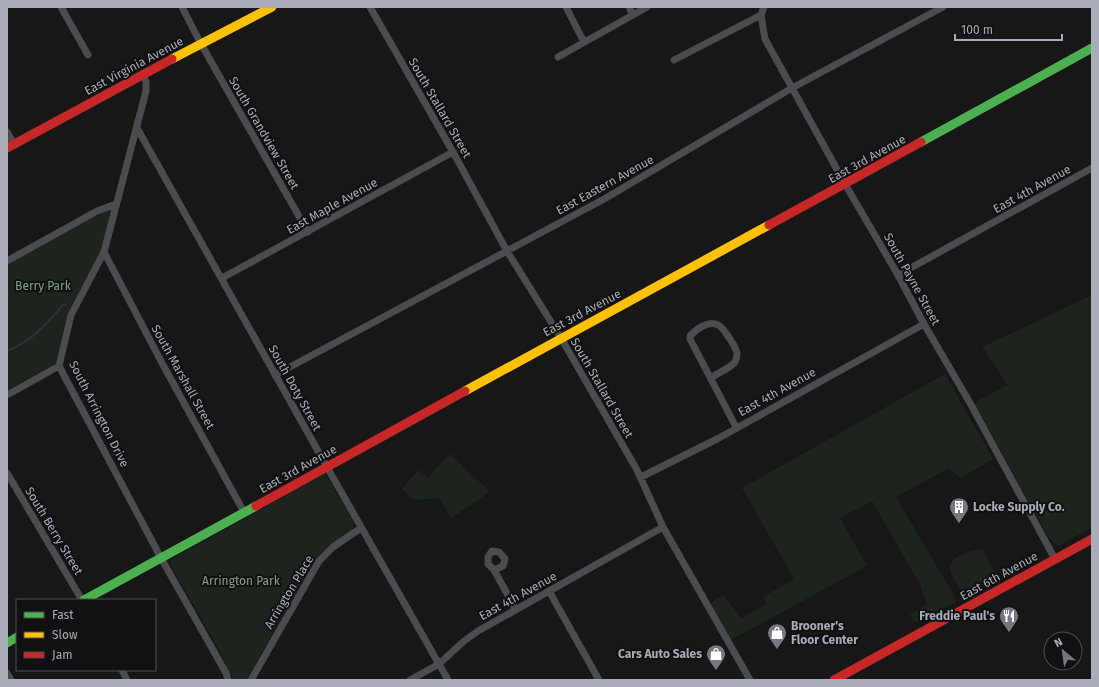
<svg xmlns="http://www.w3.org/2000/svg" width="1099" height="687" viewBox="0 0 1099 687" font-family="'Fira Sans',sans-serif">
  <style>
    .green { fill: #1d241e }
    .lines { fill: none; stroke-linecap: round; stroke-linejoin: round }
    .stream { stroke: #2a3239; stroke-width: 2 }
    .street { stroke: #4b4c50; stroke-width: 7 }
    .fast { stroke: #4caf50; stroke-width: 9 }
    .slow { stroke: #ffc107; stroke-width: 9 }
    .jam { stroke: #c62828; stroke-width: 9 }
    .labels { text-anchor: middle; stroke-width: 4; stroke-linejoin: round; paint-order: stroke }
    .street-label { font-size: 12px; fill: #a8adb8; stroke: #111113 }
    .park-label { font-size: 12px; fill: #7fa381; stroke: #111113 }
    .poi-label { font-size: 12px; font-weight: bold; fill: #a8adb8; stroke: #111113; text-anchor: start }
  </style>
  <rect width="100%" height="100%" fill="#171717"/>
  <path class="green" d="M114,208L101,251L67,315L56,363L7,390V265L99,212Z
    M1092,295V527L1059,546L1053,542L1048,536L975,404L977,401L1008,385L982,347Z
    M945,374L993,459L961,478L949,468L896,497L955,597L956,602L921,621L916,622L913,621L910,615L927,604L922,593V588L872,501L840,518L867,566L731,640L713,607L711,604L713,601L724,595L741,618L767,604L763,597L794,579L742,488Z
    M450,454L489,491L484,496L451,518L439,498L414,500L402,489L418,470L428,477Z
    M325,474L354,522L352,531L331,544L316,558L246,680H233L217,646L170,564L173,558Z
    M983,549L996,575L997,580L965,597C961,590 955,582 952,575C943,556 971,551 983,549Z"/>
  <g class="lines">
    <path class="stream" d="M7,351C30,342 47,324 62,306L66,304"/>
    <path class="street" d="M61,7L88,55
      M182,7L201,44L308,232
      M370,7L453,152L507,251L561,338L637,470L663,527L750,680
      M566,7L584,42
      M629,7L633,15
      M764,7L761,15L765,39L845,184L898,275L924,324L970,403L1055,559
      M558,57L647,7
      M674,60L761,15
      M143,74L146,82V91L104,252L71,315L59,366L161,558L226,673L228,680
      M137,128L327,467L448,680
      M7,132L14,144
      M104,252L163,365L244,512
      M7,261L97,211L116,204
      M898,275L1092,168
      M222,278L453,152
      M275,375L606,198L792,88L943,7
      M711,378C717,373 731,368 735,362C736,360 737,356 737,353C736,347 723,327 718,325C709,320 696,329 690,336V339L736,427
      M7,395L59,366
      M7,473L82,600
      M641,477L717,439L924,324
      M492,551L499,552L505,559L503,566L494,570L488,564V557Z
      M494,570L516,610
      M549,591L599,680
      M122,670L127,680
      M7,673L11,680
      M251,680L319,561L333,547L361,528
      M410,680L439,664L464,641L478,631L663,527"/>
    <path class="fast" d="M921,142L1092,48
      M84,600L256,506
      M7,643L17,637"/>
    <path class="slow" d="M172,59L272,7
      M465,391L769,225"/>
    <path class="jam" d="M7,148L172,59
      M769,225L921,142
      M256,506L465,391
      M834,680L1092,539"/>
  </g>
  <defs>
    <symbol id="building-pin" viewBox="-11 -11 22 30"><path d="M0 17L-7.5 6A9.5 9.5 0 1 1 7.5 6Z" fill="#757880" stroke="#111113"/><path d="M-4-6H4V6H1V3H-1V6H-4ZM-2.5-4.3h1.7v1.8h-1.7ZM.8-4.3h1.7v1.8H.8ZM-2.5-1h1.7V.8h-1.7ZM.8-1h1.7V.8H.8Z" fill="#fff"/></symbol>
    <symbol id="restaurant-pin" viewBox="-11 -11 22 30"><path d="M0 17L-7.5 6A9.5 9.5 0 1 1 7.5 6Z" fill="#757880" stroke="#111113"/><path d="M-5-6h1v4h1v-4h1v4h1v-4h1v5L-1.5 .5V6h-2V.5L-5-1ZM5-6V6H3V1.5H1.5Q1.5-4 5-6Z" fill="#fff"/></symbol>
    <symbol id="shop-pin" viewBox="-11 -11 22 30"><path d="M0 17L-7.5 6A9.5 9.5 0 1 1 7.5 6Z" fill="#757880" stroke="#111113"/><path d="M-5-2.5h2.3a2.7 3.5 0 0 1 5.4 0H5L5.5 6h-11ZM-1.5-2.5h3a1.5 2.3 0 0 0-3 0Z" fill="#fff"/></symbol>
  </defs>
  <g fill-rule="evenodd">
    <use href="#building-pin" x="948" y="496" width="22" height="30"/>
    <use href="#restaurant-pin" x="998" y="605" width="22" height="30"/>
    <use href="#shop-pin" x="766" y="622" width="22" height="30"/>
    <use href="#shop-pin" x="705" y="643" width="22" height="30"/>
  </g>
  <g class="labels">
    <g class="street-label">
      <text transform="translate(134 66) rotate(-28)" y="4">East Virginia Avenue</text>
      <text transform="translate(440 108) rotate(60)" y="4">South Stallard Street</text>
      <text transform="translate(264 133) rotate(60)" y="4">South Grandview Street</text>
      <text transform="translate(867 159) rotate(-29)" y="4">East 3rd Avenue</text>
      <text transform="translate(605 185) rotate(-29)" y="4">East Eastern Avenue</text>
      <text transform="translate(1032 189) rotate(-29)" y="4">East 4th Avenue</text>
      <text transform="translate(332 206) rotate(-29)" y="4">East Maple Avenue</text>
      <text transform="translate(912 279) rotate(61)" y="4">South Payne Street</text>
      <text transform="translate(582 313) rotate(-28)" y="4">East 3rd Avenue</text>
      <text transform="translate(183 377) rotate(61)" y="4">South Marshall Street</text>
      <text transform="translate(295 388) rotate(61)" y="4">South Doty Street</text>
      <text transform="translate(602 388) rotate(60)" y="4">South Stallard Street</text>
      <text transform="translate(777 392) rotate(-29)" y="4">East 4th Avenue</text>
      <text transform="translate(99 414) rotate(63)" y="4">South Arrington Drive</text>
      <text transform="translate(298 469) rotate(-29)" y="4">East 3rd Avenue</text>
      <text transform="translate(54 531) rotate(59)" y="4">South Berry Street</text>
      <text transform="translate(999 576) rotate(-29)" y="4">East 6th Avenue</text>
      <text transform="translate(289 592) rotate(-59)" y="4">Arrington Place</text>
      <text transform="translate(518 596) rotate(-29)" y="4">East 4th Avenue</text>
    </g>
    <g class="park-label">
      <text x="43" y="290">Berry Park</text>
      <text x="241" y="585">Arrington Park</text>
    </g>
    <g class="poi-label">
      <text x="973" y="511">Locke Supply Co.</text>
      <text x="995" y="620" text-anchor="end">Freddie Paul's</text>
      <text x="791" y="630">Brooner's<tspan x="791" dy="14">Floor Center</tspan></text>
      <text x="702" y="658" text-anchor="end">Cars Auto Sales</text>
    </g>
  </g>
  <rect width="1099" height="687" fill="none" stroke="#a8adb8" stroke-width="16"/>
  <rect x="16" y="599" width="140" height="72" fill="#111113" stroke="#4d4f55"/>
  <rect x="24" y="612" width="20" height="6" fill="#4caf50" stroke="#4d4f55"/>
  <text x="52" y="619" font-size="12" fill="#a8adb8">Fast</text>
  <rect x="24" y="632" width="20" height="6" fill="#ffc107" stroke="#4d4f55"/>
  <text x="52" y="639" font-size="12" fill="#a8adb8">Slow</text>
  <rect x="24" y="652" width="20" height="6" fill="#c62828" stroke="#4d4f55"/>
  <text x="52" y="659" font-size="12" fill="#a8adb8">Jam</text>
  <g transform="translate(1063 651) rotate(331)"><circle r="19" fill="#111113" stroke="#4d4f55"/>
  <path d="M0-3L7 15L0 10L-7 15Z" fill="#757880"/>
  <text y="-6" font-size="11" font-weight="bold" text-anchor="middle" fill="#a8adb8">N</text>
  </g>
  <path d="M955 34v6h107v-6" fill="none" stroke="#a8adb8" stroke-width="2"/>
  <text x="961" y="34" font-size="12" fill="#a8adb8" stroke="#111113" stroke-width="3" paint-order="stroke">100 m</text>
</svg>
